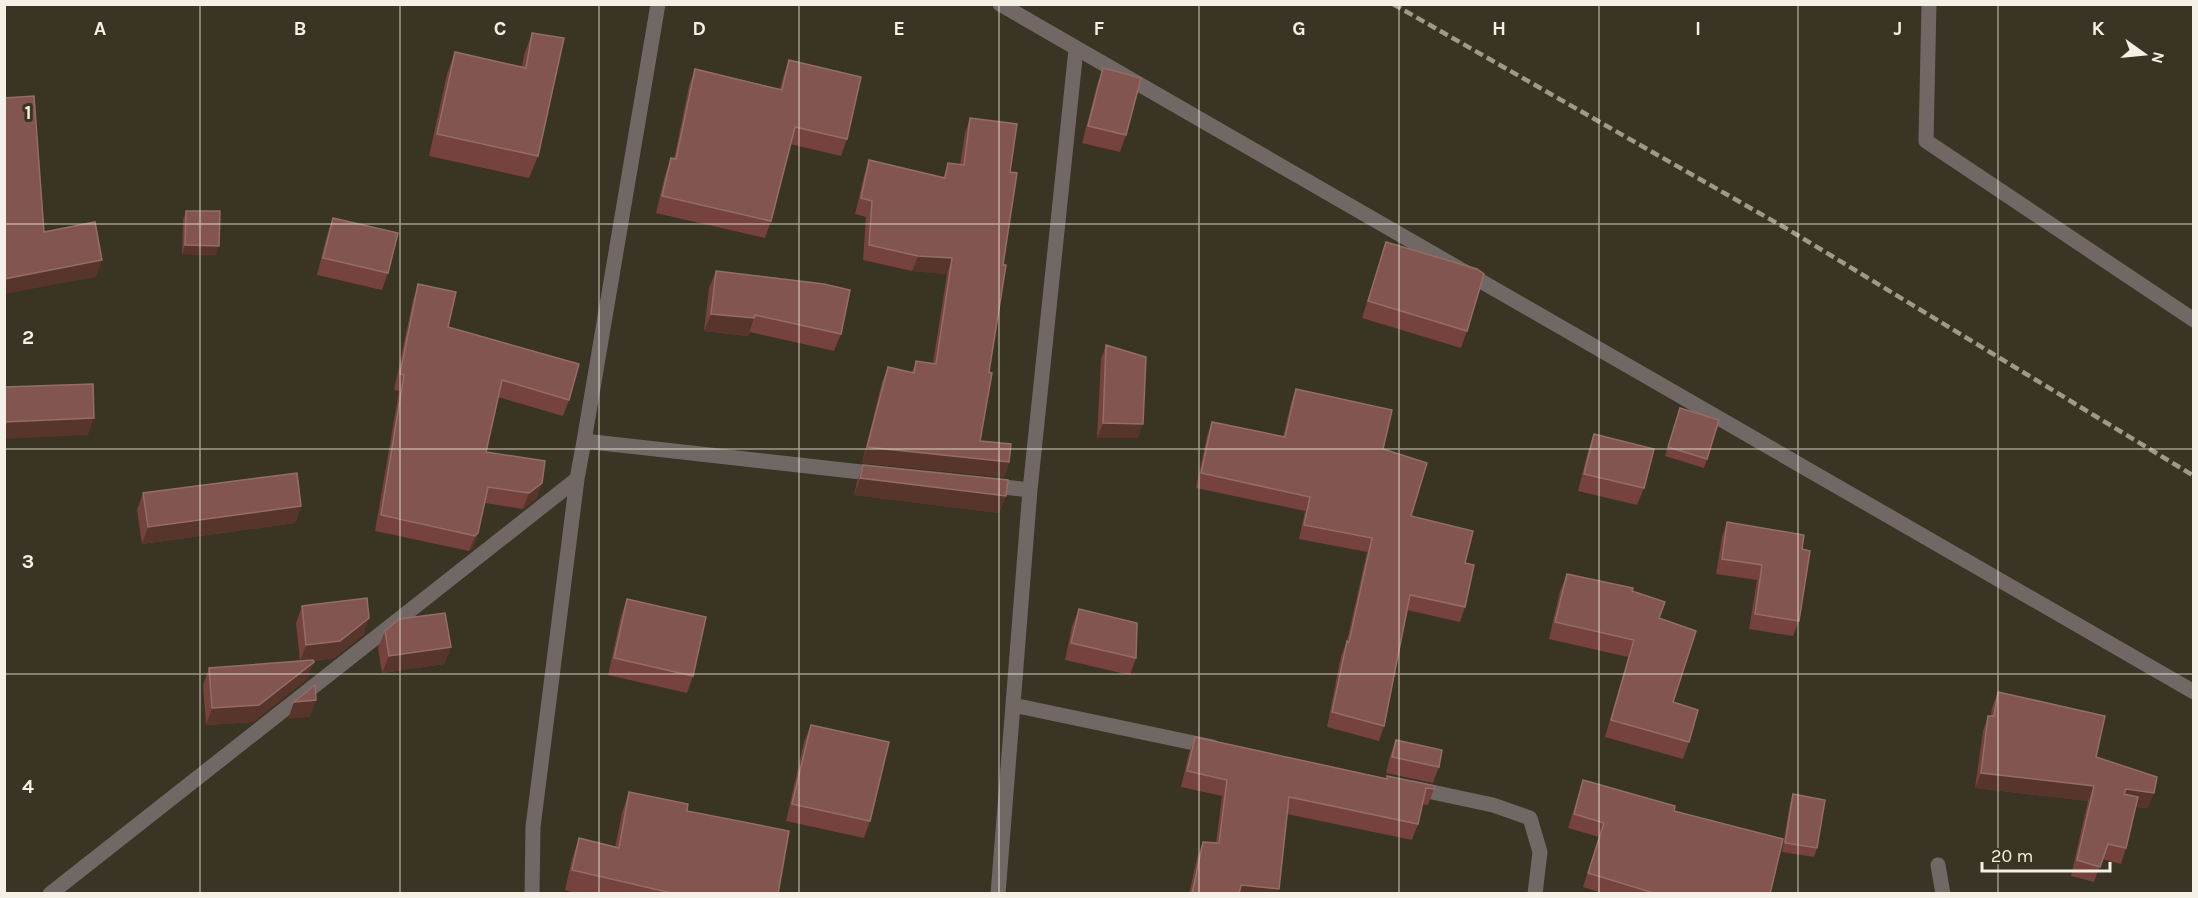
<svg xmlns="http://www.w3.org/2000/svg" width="2198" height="898" viewBox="0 0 2198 898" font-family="Karla,sans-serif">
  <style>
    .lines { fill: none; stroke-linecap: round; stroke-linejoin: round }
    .street { stroke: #716865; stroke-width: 15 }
    .rail { stroke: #9d998b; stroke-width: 4.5; stroke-dasharray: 9 4.5; stroke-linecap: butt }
    .wall { fill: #76423e }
    .shaded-wall { fill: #58352b }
    .building { fill: #835550; stroke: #956d67; stroke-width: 1.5 }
    .grid { fill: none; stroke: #f4f0e6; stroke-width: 1.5; stroke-opacity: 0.55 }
    .grid-label { font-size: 20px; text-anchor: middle; font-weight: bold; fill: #f4f0e6; stroke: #393423; stroke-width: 6; stroke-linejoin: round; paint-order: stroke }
  </style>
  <rect width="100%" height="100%" fill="#393423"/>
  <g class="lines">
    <path class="street" d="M1000,4L2194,692
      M1929,4L1926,141L2194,320
      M584,441L658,4
      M987,485L1030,490
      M1013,705L1213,747
      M1413,788L1493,805L1530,818L1540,852L1535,894
      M1938,865L1943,894
      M50,894L577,479
      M532,894L533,827L577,479L584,441L879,474
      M998,894L1030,490L1076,49"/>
    <path class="rail" d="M1393,4L1789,230L2194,476"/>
  </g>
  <path class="wall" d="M532,33L538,156L529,178L429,156L447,74L455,52L522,67L524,55Z
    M789,60L847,139L841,156L790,144L771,221L765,238L656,213L665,175L671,158L674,159L689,86L695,69L780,89L783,77Z
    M1103,68L1126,135L1120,152L1082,143L1097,85Z
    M970,118L1010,172L1003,265L980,441L1009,462L1004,477L862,463L882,382L888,367L912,372L916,361L933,363L947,274L912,271L863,260L866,217L855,214L864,176L869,160L943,178L948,163L960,165L965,133Z
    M186,211L216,255L182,254L183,220Z
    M333,218L388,273L382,290L317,275L327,235Z
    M1386,242L1467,331L1461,348L1362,318Z
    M716,271L841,334L834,351L750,332L748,336L704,331L709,288Z
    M418,284L448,327L569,400L563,416L498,397L486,452L542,483L536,499L523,509L485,503L478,533L472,549L469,551L375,531L399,391L394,390L413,300Z
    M1106,345L1138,438H1097L1101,359Z
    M1296,389L1383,449L1411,516L1465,563V607L1460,622L1407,610L1384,726L1379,741L1327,727L1341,656L1347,641L1367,552L1299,539L1305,511L1196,488L1207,436L1212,422L1283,437L1291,403Z
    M1680,408L1707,459L1704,468L1665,456Z
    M1594,434L1644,488L1637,505L1578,491L1588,451Z
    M863,465L1006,496L999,513L854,495L857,482Z
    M143,493L301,506L295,523L142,544L137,510Z
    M1727,522L1802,549L1799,621L1793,636L1749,629L1757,580L1716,574L1722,537Z
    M1567,574L1632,591L1659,618L1673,702L1689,742L1683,759L1605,737L1628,657L1549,639L1560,591Z
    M627,599L693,676L687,693L608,675L621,616Z
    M302,606L369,618L363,635L334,658L313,661L307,679L253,722L206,725L203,685L209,668L300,661L296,623Z
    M1079,609L1136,658L1130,675L1065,660L1072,626Z
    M385,631L451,647L444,664L382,673L378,648Z
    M1998,692L2096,757L2148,808L2136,807L2126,848L2121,864L2102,859L2094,882L2071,876L2088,801L1975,788L1983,731L1988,716H1991L1992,708Z
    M811,725L870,821L864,838L786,821L804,742Z
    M1195,737L1434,789L1428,805L1422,804L1418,824L1412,840L1287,814L1277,894H1189L1197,858L1203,842L1216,843L1222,796L1181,787L1189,753Z
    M1396,740L1439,767L1433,783L1386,773L1390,756Z
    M1583,780L1674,811L1770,894H1605L1583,887L1599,837L1568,828Z
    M629,792L687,811L778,894H578L565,890L572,859L579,838L615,847L622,813Z
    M1793,794L1817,848L1814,857L1782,852L1790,803Z"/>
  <path class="shaded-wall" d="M185,245L219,246L216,255L182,254Z
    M918,256L952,258L947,274L912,271Z
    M102,260L96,277L4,294V279Z
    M711,314L754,318L748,336L704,331Z
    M94,418L88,435L4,439V422Z
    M1103,423L1143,424L1138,438H1097Z
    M867,447L1009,462L1004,477L862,463Z
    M860,478L1006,496L999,513L854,495Z
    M542,483L536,499L523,509L529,493Z
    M301,506L295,523L142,544L148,527Z
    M478,533L472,549L469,551L475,536Z
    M369,618L363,635L334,658L300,662L306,645Z
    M451,647L444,664L382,673L389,656Z
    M314,662L307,679L253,722L206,725L212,708Z
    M316,700L310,717L288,719L294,702Z
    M1981,773L2094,786L2088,801L1975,788Z
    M2126,789L2154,793L2148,808L2120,805Z
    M1241,885L1279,889L1277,894H1238Z"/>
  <path class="building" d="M532,33L564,38L538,156L437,134L455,52L526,68Z
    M789,60L861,77L847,139L795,127L771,221L662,196L671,158L676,159L695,69L782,90Z
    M1103,68L1141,78L1126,135L1088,126Z
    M34,96L44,232L95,222L102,260L4,279V98Z
    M970,118L1017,124L1010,172L1017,173L1003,265H1006L989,372L992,373L980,441L1011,444L1009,462L867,447L888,367L914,373L916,361L936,364L952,258L918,256L869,245L872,201L861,198L869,160L945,178L948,163L964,165Z
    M186,211H220L219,246L185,245Z
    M333,218L398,233L388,273L323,258Z
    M1386,242L1477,269L1484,274L1467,331L1368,301Z
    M716,271L824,284L850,290L841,334L755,315L754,318L711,314Z
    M418,284L456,292L448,327L579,364L569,400L502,380L486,452L545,461L542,483L529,493L488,487L478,533L475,536L381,515L404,375L400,374Z
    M1106,345L1146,357L1143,424L1103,423Z
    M93,384L94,418L4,422V387Z
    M1296,389L1392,410L1383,449L1427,463L1411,516L1473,531L1465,563L1474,565L1465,607L1410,595L1384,726L1332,712L1347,641L1349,642L1372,538L1304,525L1310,497L1201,473L1212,422L1285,437Z
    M1680,408L1719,420L1707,459L1668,447Z
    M1594,434L1654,449L1644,488L1584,474Z
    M863,465L1008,480L1006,496L860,478Z
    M297,473L301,506L148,527L143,493Z
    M1727,522L1804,535L1802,549L1810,551L1799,621L1755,614L1762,565L1722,559Z
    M1567,574L1633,588L1632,591L1665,602L1659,618L1696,631L1673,702L1698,710L1689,742L1611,720L1634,640L1555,622Z
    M367,598L369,618L340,641L306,645L302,606Z
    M627,599L706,617L693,676L614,658Z
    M1079,609L1137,623L1136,658L1071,643Z
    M445,613L451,647L389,656L385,631L399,619Z
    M313,660L314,662L259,705L212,708L209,668Z
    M315,685L316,700L294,702Z
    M1998,692L2105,716L2096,757L2157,777L2154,793L2126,789L2124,794L2138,797L2126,848L2108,844L2100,867L2077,860L2094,786L1981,773L1988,716H1994Z
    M811,725L889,742L870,821L792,804Z
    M1195,737L1387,779V776L1435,786L1434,789L1426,788L1418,824L1289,797L1279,889L1241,885L1239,894H1192L1203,842L1219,843L1227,780L1187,771Z
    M1396,740L1442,750L1439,767L1392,757Z
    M1583,780L1675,806L1674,811L1783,839L1770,894H1657L1588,873L1604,823L1574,814Z
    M629,792L688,804L687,811L789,831L778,894H676L572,870L579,838L619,848Z
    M1793,794L1825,800L1817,848L1785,843Z"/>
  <path class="grid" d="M200,4V894M400,4V894M599,4V894M799,4V894M999,4V894M1199,4V894M1399,4V894M1599,4V894M1798,4V894M1998,4V894M4,224H2194M4,449H2194M4,674H2194"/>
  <g class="grid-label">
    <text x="100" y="35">A</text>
    <text x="300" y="35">B</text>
    <text x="500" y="35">C</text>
    <text x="699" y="35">D</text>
    <text x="899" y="35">E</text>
    <text x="1099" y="35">F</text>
    <text x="1299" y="35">G</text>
    <text x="1499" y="35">H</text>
    <text x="1698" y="35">I</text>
    <text x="1898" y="35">J</text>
    <text x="2098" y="35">K</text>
    <text x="28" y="119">1</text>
    <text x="28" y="344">2</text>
    <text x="28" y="568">3</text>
    <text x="28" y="793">4</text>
  </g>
  <rect width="2198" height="898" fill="none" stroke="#f4f0e6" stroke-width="12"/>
  <g transform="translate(2144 54) rotate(105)" stroke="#393423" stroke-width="4.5" paint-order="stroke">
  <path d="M0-4.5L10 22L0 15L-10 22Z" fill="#f4f0e6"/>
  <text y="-9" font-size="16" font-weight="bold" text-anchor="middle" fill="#f4f0e6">N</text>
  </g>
  <path d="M1982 862v9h128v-9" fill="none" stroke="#f4f0e6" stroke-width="3"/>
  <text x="1991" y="862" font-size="18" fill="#f4f0e6" stroke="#393423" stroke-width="4.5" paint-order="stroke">20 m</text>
</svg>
